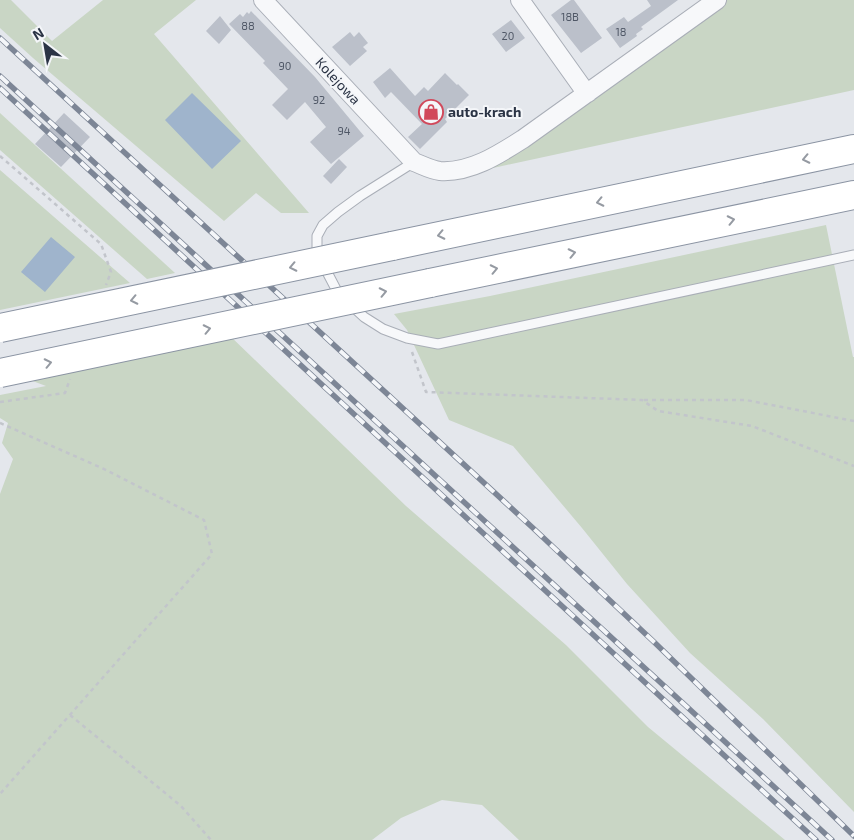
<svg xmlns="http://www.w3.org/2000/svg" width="854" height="840" viewBox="0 0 854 840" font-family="'Exo 2',sans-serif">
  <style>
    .green { fill: #c9d6c5 }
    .water { fill: #9fb4cc }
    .building { fill: #bbc0ca }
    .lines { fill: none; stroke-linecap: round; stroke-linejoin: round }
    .service-casing { stroke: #a9aeb7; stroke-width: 11 }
    .minor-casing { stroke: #a9aeb7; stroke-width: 20 }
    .motorway-casing { stroke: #8b94a3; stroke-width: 30 }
    .path { stroke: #c2c5cb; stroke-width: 2.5; stroke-dasharray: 4 4; stroke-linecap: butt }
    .service { stroke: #f7f8fa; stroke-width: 9 }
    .minor { stroke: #f7f8fa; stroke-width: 18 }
    .motorway { stroke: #fff; stroke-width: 28 }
    .rail-casing { stroke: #7d8696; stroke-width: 5.5 }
    .rail { stroke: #f4f6f9; stroke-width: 4; stroke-dasharray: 11; stroke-linecap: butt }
    .motorway-bridge-casing { stroke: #8b94a3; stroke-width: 30; stroke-linecap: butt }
    .motorway-bridge { stroke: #fff; stroke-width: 28 }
    .oneway { stroke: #959aa2 }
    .labels { text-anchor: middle; stroke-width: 4; stroke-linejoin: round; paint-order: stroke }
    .number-label { font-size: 11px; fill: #4f5766 }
    .street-label { font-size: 14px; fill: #2b3445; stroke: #f4f6f9 }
    .poi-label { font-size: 14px; font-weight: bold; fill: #2b3445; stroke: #f4f6f9; text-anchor: start }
  </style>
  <rect width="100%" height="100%" fill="#e4e7ec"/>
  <path class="green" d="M0,0H11L52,41L103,0H196L154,34L309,213H281L256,193L224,221L33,58L0,28Z
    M727,0H854V90L493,168Z
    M0,113L175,273L147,279L0,150Z
    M0,170L130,283L0,310Z
    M826,225L853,357H854V812L763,719L690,653L627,584L582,528L513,446L449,420L407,330L394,314L490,296Z
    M227,333L406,506L566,645L648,727L785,840H519L482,805L442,800L401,818L372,840H0V494L13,459L2,443L8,423L0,418V395L46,386L22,377Z"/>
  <path class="water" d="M192,93L241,141L212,169L165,120Z
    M51,237L75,257L45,292L21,272Z"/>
  <path class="building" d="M571,0H574L602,38L581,53L551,15Z
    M647,0H678L641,27L643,29L636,34L637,36L620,48L606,29L624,17L628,22L651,6Z
    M251,11L315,77L364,136L331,164L310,142L326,127L305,102L287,120L272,105L288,89L263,63L265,61L229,24L240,14L243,17L247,12L249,14Z
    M220,16L231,30L219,44L206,31Z
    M511,20L525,38L506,52L492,34Z
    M350,32L354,37L359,32L368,43L363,47L367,51L350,66L332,47Z
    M390,68L415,96L424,87L428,91L445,73L457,85L458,84L469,95L445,119L447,122L420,149L408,137L422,124L391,92L385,98L373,82Z
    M64,113L90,137L61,167L35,144Z
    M339,159L347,167L331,184L323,176Z"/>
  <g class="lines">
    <defs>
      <path id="service" d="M414,162L360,196L338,212L323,225L317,236V253L338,293L364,317L383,329L407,338L438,344L854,255"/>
      <path id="minor" d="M263,0L414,162C422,165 431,170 440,171C470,173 498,155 523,139L717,0
        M520,0L582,87L588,93"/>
      <path id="motorway" d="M392,246L854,149
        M430,283L854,195"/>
    </defs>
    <use href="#service" class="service-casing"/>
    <use href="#minor" class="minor-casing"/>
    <use href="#motorway" class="motorway-casing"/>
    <path class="path" d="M0,156L101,244L111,272L106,285
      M412,352L426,392L642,400L658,411L752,426L854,466
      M644,400H746L854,421
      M0,402L65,393L70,379
      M0,423L104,469L204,520L212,554L0,794
      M70,715L181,806L211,840"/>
    <use href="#service" class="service"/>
    <use href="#minor" class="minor"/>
    <use href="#motorway" class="motorway"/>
    <defs>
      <path id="rail" d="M0,38L533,528L653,641L854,836
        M0,76L832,840
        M0,88L816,840"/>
    </defs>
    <use href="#rail" class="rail-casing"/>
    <use href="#rail" class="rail"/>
    <defs>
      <path id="motorway-bridge" d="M0,328L392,246
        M0,373L430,283"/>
    </defs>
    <use href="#motorway-bridge" class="motorway-bridge-casing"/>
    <use href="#motorway-bridge" class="motorway-bridge"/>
  </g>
  <defs><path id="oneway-chevron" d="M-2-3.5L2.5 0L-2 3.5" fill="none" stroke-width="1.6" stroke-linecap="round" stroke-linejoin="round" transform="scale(1.25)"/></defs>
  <g class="oneway">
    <use href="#oneway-chevron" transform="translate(806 159) rotate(168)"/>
    <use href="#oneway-chevron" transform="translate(600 202) rotate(168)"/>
    <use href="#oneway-chevron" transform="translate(731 220) rotate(-12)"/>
    <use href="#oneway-chevron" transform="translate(441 235) rotate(168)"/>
    <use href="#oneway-chevron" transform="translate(572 253) rotate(-12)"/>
    <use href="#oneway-chevron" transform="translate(293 267) rotate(168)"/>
    <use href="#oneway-chevron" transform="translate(494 269) rotate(-12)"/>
    <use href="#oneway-chevron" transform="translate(383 292) rotate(-12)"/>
    <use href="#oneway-chevron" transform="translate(134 300) rotate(168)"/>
    <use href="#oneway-chevron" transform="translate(207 329) rotate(-12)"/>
    <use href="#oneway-chevron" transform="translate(48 363) rotate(-12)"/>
  </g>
  <defs>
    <symbol id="shop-ring" viewBox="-11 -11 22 22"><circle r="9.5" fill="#f4f6f9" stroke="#d1495b" stroke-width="1.5"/><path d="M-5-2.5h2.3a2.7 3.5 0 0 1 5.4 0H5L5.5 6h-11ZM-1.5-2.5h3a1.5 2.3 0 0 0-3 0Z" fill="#d1495b"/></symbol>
  </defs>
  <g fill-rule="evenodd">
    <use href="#shop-ring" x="417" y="98" width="28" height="28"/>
  </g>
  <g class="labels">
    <g class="number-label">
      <text x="570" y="21">18B</text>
      <text x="248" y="30">88</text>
      <text x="621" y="36">18</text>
      <text x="508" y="40">20</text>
      <text x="285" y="70">90</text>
      <text x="319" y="104">92</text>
      <text x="344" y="135">94</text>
    </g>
    <g class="street-label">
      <text transform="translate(338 81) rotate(47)" y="5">Kolejowa</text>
    </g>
    <g class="poi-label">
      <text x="448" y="117">auto-krach</text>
    </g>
  </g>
  <g transform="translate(45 45) rotate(329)" stroke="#f4f6f9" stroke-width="4" paint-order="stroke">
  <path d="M0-4L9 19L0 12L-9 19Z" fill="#2b3445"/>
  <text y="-8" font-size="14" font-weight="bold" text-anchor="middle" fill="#2b3445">N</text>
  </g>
</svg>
